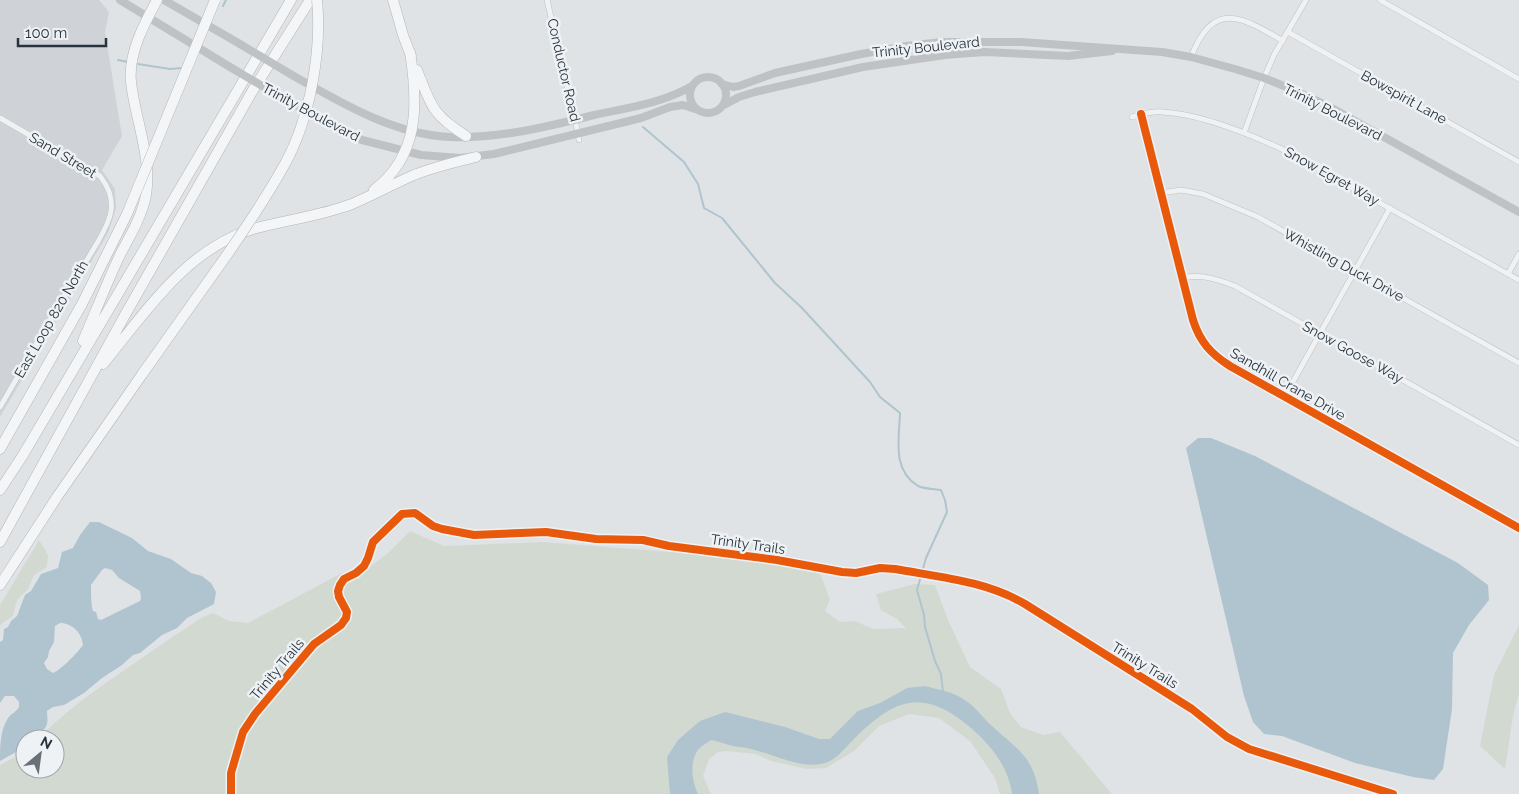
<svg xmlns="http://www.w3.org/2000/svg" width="1519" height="794" viewBox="0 0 1519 794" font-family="Raleway,sans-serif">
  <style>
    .built { fill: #cfd3d8 }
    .green { fill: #d2d9d1 }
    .water { fill: #afc4cf; fill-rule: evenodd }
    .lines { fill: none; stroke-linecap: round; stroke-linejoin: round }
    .stream { stroke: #afc4cf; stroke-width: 2 }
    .minor-casing { stroke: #bec1c3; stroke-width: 6 }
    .motorway-casing { stroke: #b2b6ba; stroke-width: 11 }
    .minor { stroke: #f0f1f2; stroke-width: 5 }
    .secondary { stroke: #bec2c5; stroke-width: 8 }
    .motorway { stroke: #f4f5f6; stroke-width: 10 }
    .motorway-bridge-casing { stroke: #b2b6ba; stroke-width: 11; stroke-linecap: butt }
    .secondary-bridge { stroke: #bec2c5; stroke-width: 8 }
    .motorway-bridge { stroke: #f4f5f6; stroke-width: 10 }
    .cycleway-casing { stroke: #eef2f5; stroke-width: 11 }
    .cycleway { stroke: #e8590c; stroke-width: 8 }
    .labels { text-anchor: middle; stroke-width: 5; stroke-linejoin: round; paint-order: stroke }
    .street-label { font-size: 14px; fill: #28333e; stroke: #eef2f5 }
  </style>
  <rect width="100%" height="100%" fill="#e0e3e5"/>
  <path class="built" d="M0,0H99L109,12L105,32L122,136L102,170L115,189L116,208L108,233L0,417Z"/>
  <path class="green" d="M410,531L444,546L543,542L800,562L820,573L830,600L825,611L840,622L855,621L873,629L906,628L897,619L881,610L876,594L915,584L935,585L948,620L970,667L1001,689L1010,713L1021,727L1043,735L1060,732L1112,794H1000L995,778L970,741L939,718L909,714L879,726L854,751L826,768L807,769L771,761L756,754L727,751L718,752L709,759L703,776L711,794H0V765L25,752V769H55V739H38C77,699 126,670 172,637C186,630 198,617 213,613L229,621L248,623L342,573H362L388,553Z
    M39,540L48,555L47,567L34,575L28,589L17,600L13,616L1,624L0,627V605Z
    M1519,625V693L1513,716L1505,769L1480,746L1494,675Z"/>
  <path class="water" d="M1198,438H1211L1255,456L1458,563L1488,585L1489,600L1469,625L1453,653L1452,709L1443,769L1434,780L1413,777L1355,763L1282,736L1264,734L1253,722L1244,696L1186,448Z
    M90,522H99L132,538L148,551L171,559L191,573L202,576L211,583L216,592L214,604L187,618L177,628L162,635L140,653L133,655L122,665L102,678L84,693L64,705L53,707L47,711C47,715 48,720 47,724C45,732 32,739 25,739V747L0,761C0,746 0,731 8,718C11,714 16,712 19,707V702L14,696H5L0,703V642L3,640L4,629L8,627L11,621L17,616L25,595L31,591L41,574L58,568L62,552L73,548L80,535ZM105,568L112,570L119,578L140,591L141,598L140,601L101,620L98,619L96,612L93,611C91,607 91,591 91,585L102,570ZM60,623C72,623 82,633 83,645C78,652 61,670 53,673L47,669L44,663L48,657L49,651L54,642L55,626Z
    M925,686C936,689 948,691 958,696C974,704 980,715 992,726C1018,750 1034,757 1039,794H1012C1009,768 991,745 971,728C923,687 895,698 854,739C845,748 836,760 825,763C802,770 773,754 751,749C744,747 736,747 729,745C722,743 718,741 711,740C707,743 701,746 698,750C689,763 692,781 698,794H670L667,757L678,740L700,721L725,712L785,727L819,739H830L858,711L880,703L907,688Z"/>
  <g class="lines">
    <path class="stream" d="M223,6L226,0
      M118,60L128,62
      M138,64L170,69L182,68
      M643,127L684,162L698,184L704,208L722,218L775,283L802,308L870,382L880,397L900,413C899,440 892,470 918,486C924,489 935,489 941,490L945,500L947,512L926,558L917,590L924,615L925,627L935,661L941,674L943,692"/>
    <defs>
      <path id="minor" d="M547,0L578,133L579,140
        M1380,0L1519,79
        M1288,32L1519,162
        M1191,57C1213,0 1241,16 1283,41
        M1141,114L1193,320C1200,342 1211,354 1230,366L1519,528
        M1132,117C1142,114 1152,111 1162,112C1203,114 1252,135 1288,152L1519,280
        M0,118L100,176C108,187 113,197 111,211C108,233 73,279 61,301C40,336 21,372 0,407
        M1244,133L1264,78L1274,55L1306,0
        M1161,193L1181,190L1203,194L1258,217L1519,363
        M1508,274L1519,254
        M1182,278C1202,274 1217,279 1235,286L1519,445
        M1285,396L1390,208"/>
      <path id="motorway" d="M393,0L403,35L411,56
        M417,70C431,105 432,115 466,136
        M374,190C420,155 418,103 410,52
        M83,341C95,313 106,285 119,257C129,237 142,217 146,195C152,157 135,119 131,82C128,54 144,24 157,0
        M103,364C145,313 186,249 253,229C286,220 320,216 352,204C373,195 393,184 414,175C434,167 455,162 476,157
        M0,449L82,304
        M0,490L23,455L291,0
        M0,542L125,315L253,90L310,0
        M0,585L57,497L143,373"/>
    </defs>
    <use href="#minor" class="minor-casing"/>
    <use href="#motorway" class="motorway-casing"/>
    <use href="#minor" class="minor"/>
    <path class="secondary" d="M120,0L230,67
      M164,0L240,44
      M292,75C340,102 392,134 449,137C497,139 547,127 594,115C627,108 663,103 692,86
      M690 95a18 18 0 1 1 36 0a18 18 0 1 1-36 0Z
      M722,84L733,87L739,86L775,73L861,54L906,46L942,42H1021L1162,52L1191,57L1235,69L1264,78L1294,90L1328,106L1519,212
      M281,97L342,131L362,140L421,155L460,158L494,154L641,118L670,107L683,105L695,109
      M724,105L739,97L755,92L863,67L945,55L984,52L1068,56L1112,51"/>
    <use href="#motorway" class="motorway"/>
    <defs>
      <path id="motorway-bridge" d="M82,304L127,214L215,0
        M143,373C172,332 201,292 229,252C249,223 269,193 286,162C310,117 322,51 317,0"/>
    </defs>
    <use href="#motorway-bridge" class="motorway-bridge-casing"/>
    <path class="secondary-bridge" d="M240,44L292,75
      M230,67L281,97"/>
    <use href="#motorway-bridge" class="motorway-bridge"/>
    <defs>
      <path id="cycleway" d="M1141,114L1193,320C1200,342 1211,354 1230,366L1519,528
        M231,794V773L243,732L255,714L314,644L341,625L346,618L347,612L339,597L338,591L340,585L344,579L356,573L364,566L368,558L373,542L402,514L415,513L433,526L442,529L474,535L546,532L596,539L643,540L669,546L777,560L842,572L856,573L880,568L895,569C939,577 986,581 1025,604L1192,709L1227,737L1249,749L1393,794"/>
    </defs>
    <use href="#cycleway" class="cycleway-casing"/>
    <use href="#cycleway" class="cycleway"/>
  </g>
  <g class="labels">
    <g class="street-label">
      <text transform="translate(926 47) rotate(-6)" y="5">Trinity Boulevard</text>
      <text transform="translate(564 70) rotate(77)" y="5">Conductor Road</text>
      <text transform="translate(1404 97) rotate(29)" y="5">Bowspirit Lane</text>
      <text transform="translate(311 112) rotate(28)" y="5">Trinity Boulevard</text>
      <text transform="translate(1333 112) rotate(27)" y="5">Trinity Boulevard</text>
      <text transform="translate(63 155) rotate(31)" y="5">Sand Street</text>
      <text transform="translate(1332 176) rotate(29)" y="5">Snow Egret Way</text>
      <text transform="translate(1344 265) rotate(29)" y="5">Whistling Duck Drive</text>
      <text transform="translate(51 319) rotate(-60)" y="5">East Loop 820 North</text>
      <text transform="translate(1353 352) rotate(29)" y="5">Snow Goose Way</text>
      <text transform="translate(1288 384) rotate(30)" y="5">Sandhill Crane Drive</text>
      <text transform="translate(748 544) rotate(8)" y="5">Trinity Trails</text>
      <text transform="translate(1145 665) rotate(32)" y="5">Trinity Trails</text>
      <text transform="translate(277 669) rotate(-50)" y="5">Trinity Trails</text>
    </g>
  </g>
  <g transform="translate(40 754) rotate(29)"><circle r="24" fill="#eef2f5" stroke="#9fa6ac"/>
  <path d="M0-4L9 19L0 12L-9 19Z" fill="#687178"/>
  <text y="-8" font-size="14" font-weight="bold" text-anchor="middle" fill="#28333e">N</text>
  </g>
  <path d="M18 38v8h88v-8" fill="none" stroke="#28333e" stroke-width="2.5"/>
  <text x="25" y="38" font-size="15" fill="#28333e" stroke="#eef2f5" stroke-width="4" paint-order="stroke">100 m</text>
</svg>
